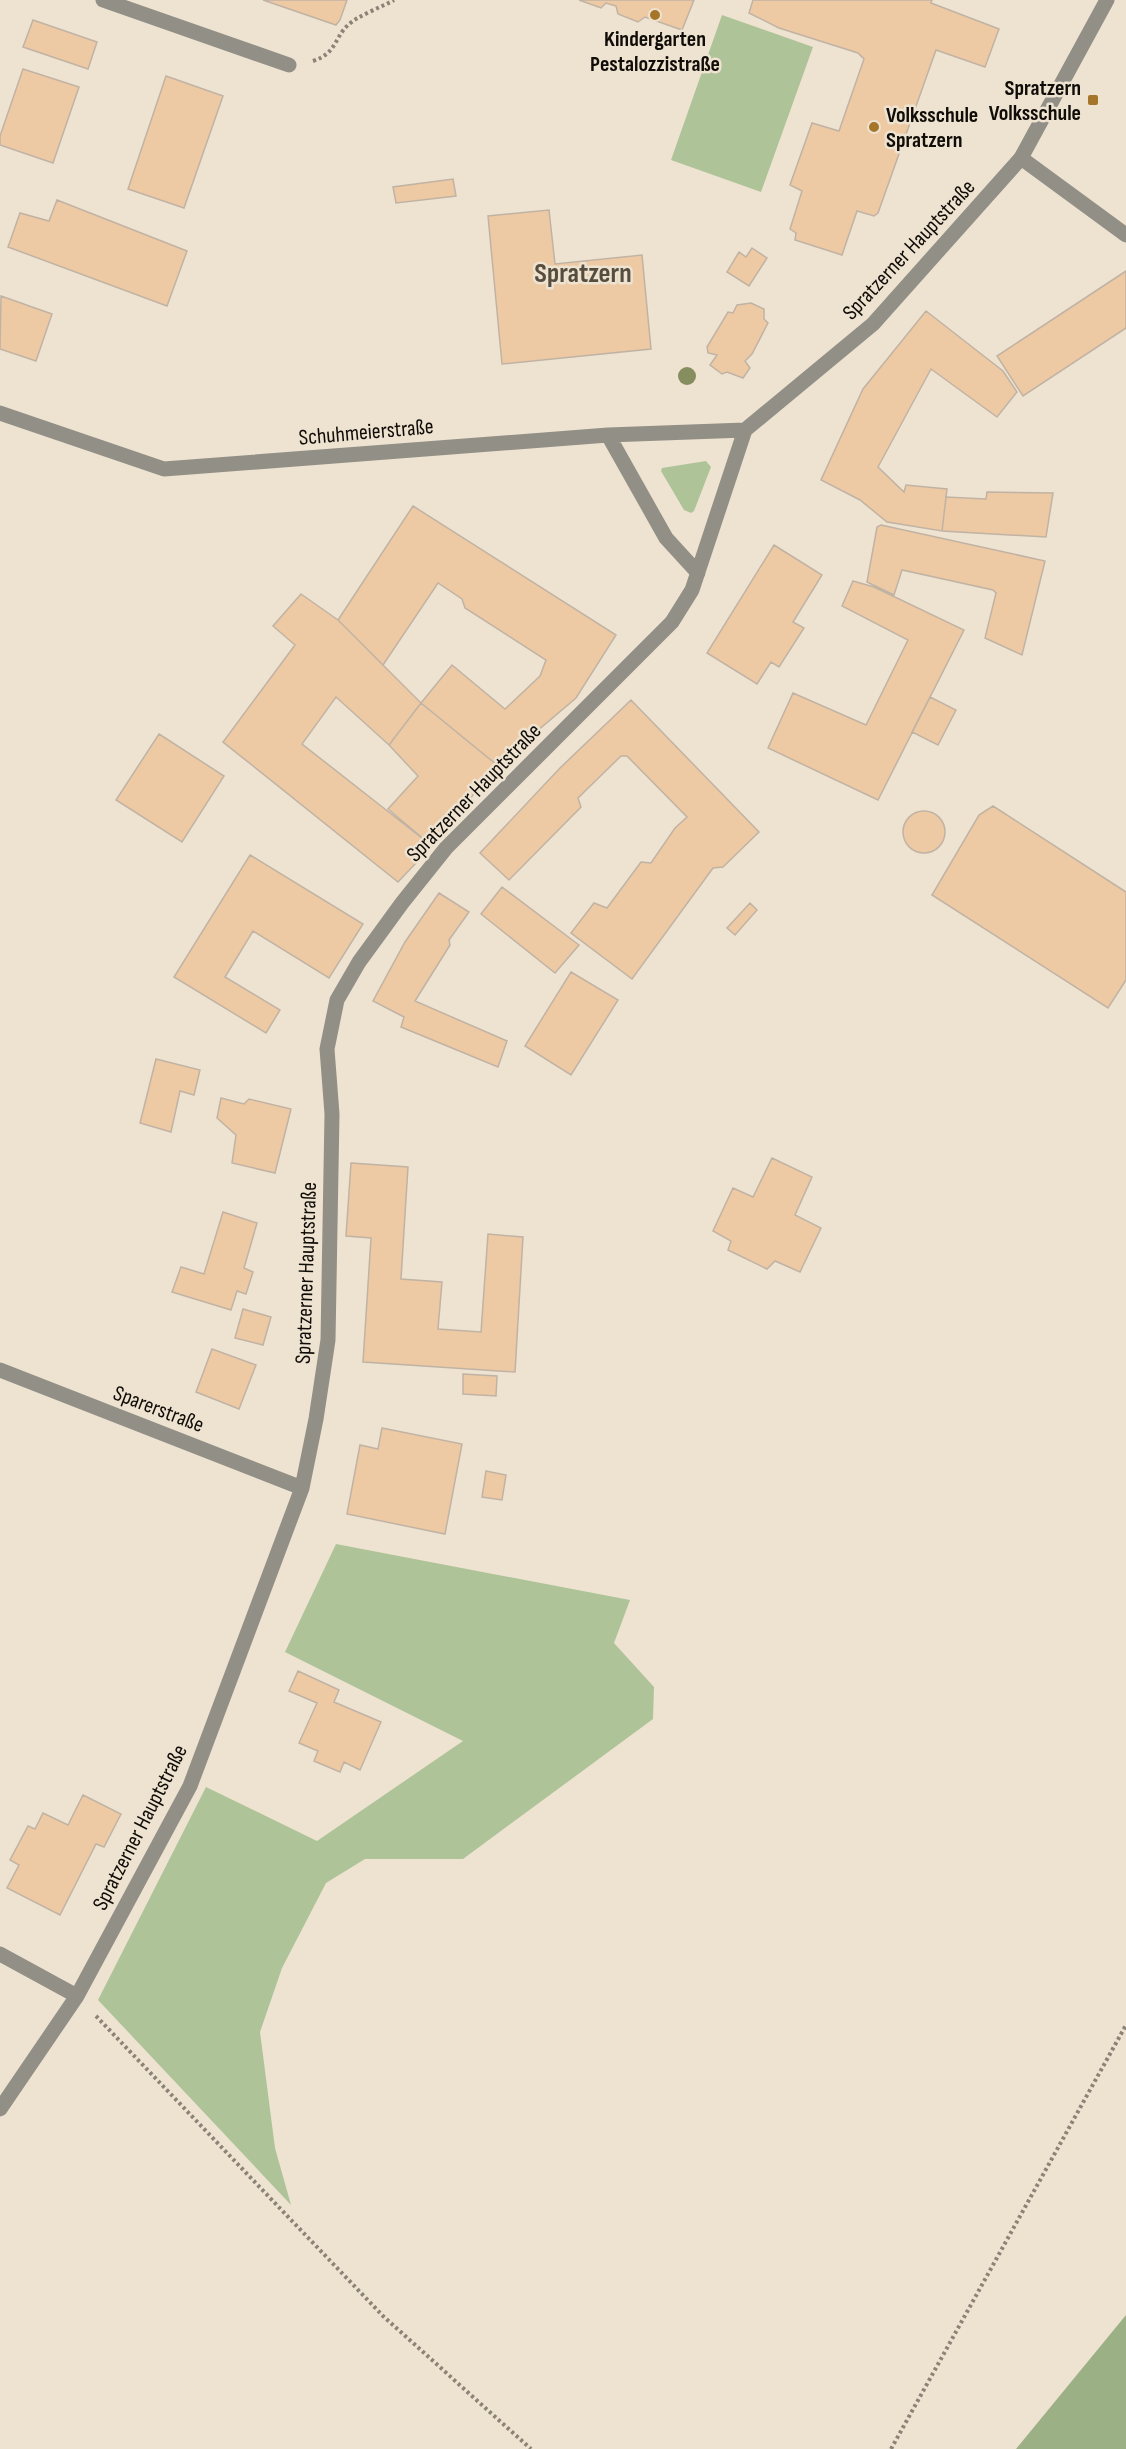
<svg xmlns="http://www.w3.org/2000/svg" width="1126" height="2449" viewBox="0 0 1126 2449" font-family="'Sofia Sans Condensed',sans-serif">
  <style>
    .green { fill: #afc399 }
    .forest { fill: #9cb085 }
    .building { fill: #edc9a4; stroke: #c1b3a4; stroke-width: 1.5 }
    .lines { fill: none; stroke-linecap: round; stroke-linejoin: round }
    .path { stroke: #8b8377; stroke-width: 4; stroke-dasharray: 3 3; stroke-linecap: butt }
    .lane { stroke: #928f87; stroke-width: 15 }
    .street { stroke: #928f87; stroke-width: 15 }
    .tree { fill: #868e60 }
    .poi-dot { fill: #a5752a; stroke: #eee3d1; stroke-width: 2 }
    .labels { text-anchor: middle; stroke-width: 5; stroke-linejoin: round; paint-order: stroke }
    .poi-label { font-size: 22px; font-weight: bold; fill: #100c07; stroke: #eee3d1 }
    .street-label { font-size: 22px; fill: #100c07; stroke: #eee3d1 }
    .district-label { font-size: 28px; font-weight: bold; fill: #564d3e; stroke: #eee3d1 }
  </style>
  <rect width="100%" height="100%" fill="#eee3d1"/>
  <path class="green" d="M722,15L813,47L761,192L671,160Z
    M706,461L711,467L694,511L691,513L684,510L661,471L662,468Z
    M336,1544L630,1600L614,1643L654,1687L653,1719L463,1859H365L326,1883L282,1968L260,2032L275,2148L291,2205L98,2000L206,1787L317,1841L463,1741L285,1652Z"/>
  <path class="forest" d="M1126,2315V2449H1016Z"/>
  <path class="building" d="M263,0H347L340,20L336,25Z
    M579,0H694L682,30L645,17L638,22L618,14L616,6L606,3L601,8Z
    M753,0H932L931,3L999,29L985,67L936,50L878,213L874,216L857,211L842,255L795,240L796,233L790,229L802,191L790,185L812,123L839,131L864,59L858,53L779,28L749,13Z
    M33,20L97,42L88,69L23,47Z
    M23,69L79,87L53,163L0,145V136Z
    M166,76L223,96L184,208L128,189Z
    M453,179L456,196L396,203L393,187Z
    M57,200L187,251L167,306L8,247L20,213L49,221Z
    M549,210L555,264L642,255L651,349L502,364L488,216Z
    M752,248L767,258L749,286L727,272L739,252L746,257Z
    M1126,271V328L1023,396L997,356Z
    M1,296L52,314L36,361L0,349Z
    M751,303L764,309V319L768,323L752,354L745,361L750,368L743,378L727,372L722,374L710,365L717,355L708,353L707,347L728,312L733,313L737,305Z
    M926,311L1003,371L1017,392L997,417L931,369L878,467L904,492L906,485L947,489L942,531L887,522L860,500L821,480L863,389Z
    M987,492L1053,493L1046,537L942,531L946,497L986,499Z
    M413,506L616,635L576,698L497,765L421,703L452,665L505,709L540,676L546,660L465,608L462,599L438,583L383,665L338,620Z
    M881,525L1045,561L1022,655L985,638L996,593L993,590L902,570L894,595L867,582L877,527Z
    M774,545L822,575L793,622L804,628L779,667L771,662L757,684L707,653Z
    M853,581L874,587L964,630L878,800L768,748L793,693L866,725L908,640L842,606Z
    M301,594L338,620L421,703L389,745L336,697L302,744L432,846L398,882L223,742L295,645L273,626Z
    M930,697L956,710L938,745L912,732Z
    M631,700L759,832L723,867L713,868L632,979L571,933L594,903L607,908L641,862L651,863L675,828L687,817L627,756H621L578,798L581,807L509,880L480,853L560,768Z
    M421,703L497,765L432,846L388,809L418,776L389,745Z
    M159,734L224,776L182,842L116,800Z
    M993,806L1126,892V980L1108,1008L932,895L979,815Z
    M903 832a21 21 0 1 1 42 0a21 21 0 1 1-42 0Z
    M250,855L363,924L329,978L253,931L225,977L280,1010L266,1033L174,977Z
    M502,887L579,945L555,973L481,914Z
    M439,893L469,912L449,940L450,945L415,1001L507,1041L498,1067L401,1027L404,1017L373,1001L405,942Z
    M750,903L757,910L735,935L727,928Z
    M571,972L618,1000L571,1075L525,1046Z
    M156,1059L200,1070L194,1095L180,1091L171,1132L140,1123Z
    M221,1098L244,1104L249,1099L291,1109L275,1173L232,1163L236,1135L217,1118Z
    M772,1158L812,1177L795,1215L821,1228L800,1272L775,1261L767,1269L728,1250L731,1241L713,1231L733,1188L753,1197Z
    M351,1163L408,1167L401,1279L442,1282L438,1329L481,1332L488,1234L523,1237L515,1372L363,1362L371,1238L346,1236Z
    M223,1212L257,1223L244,1268L253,1272L246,1294L237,1291L231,1310L172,1292L181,1267L204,1274Z
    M243,1309L271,1317L263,1345L235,1338Z
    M212,1349L256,1365L239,1409L196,1392Z
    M463,1374L497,1376L496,1396L463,1394Z
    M382,1428L462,1444L445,1534L347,1514L360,1445L378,1449Z
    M486,1471L506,1475L502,1500L482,1497Z
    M298,1671L339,1690L334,1702L381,1722L360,1770L344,1762L340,1772L314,1761L318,1751L299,1743L317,1703L289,1691Z
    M83,1795L121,1814L104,1847L96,1844L60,1915L7,1888L19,1865L10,1860L28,1826L35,1829L43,1813L68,1825Z"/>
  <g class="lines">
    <path class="path" d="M313,61C337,53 334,38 348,25C357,16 382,7 394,0
      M96,2016L383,2316L531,2449
      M891,2449L1126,2025"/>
    <path class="lane" d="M1021,158L1126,235"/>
    <path class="street" d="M103,0L289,65
      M0,413L164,469L608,435L745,430
      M608,435L666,538L698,573
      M0,1370L302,1488
      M0,1954L77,1996
      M0,2109L77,1996L190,1786L302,1488L316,1419L328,1340L332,1114L327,1049L337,1000L359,962L402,903L446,848L672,622L692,590L745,430L873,324L1021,158L1107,0"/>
  </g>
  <circle class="tree" cx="687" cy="376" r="9"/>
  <g class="poi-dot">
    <circle cx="655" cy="15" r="6"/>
    <rect x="1087" y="94" width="12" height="12" rx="3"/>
    <circle cx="874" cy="127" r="6"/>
  </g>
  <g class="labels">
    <g class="poi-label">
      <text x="655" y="46">Kindergarten<tspan x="655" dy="25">Pestalozzistraße</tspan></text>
      <text x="1081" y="95" text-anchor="end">Spratzern<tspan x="1081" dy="25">Volksschule</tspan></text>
      <text x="886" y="122" text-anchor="start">Volksschule<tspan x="886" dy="25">Spratzern</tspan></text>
    </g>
    <g class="street-label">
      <text transform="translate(908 249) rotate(-47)" y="8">Spratzerner Hauptstraße</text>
      <text transform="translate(366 431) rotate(-5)" y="8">Schuhmeierstraße</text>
      <text transform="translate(473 792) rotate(-46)" y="8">Spratzerner Hauptstraße</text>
      <text transform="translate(305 1273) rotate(-88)" y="8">Spratzerner Hauptstraße</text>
      <text transform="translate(159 1408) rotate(21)" y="8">Sparerstraße</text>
      <text transform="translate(139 1827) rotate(-63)" y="8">Spratzerner Hauptstraße</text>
    </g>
    <g class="district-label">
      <text x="583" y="282">Spratzern</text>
    </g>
  </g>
</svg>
